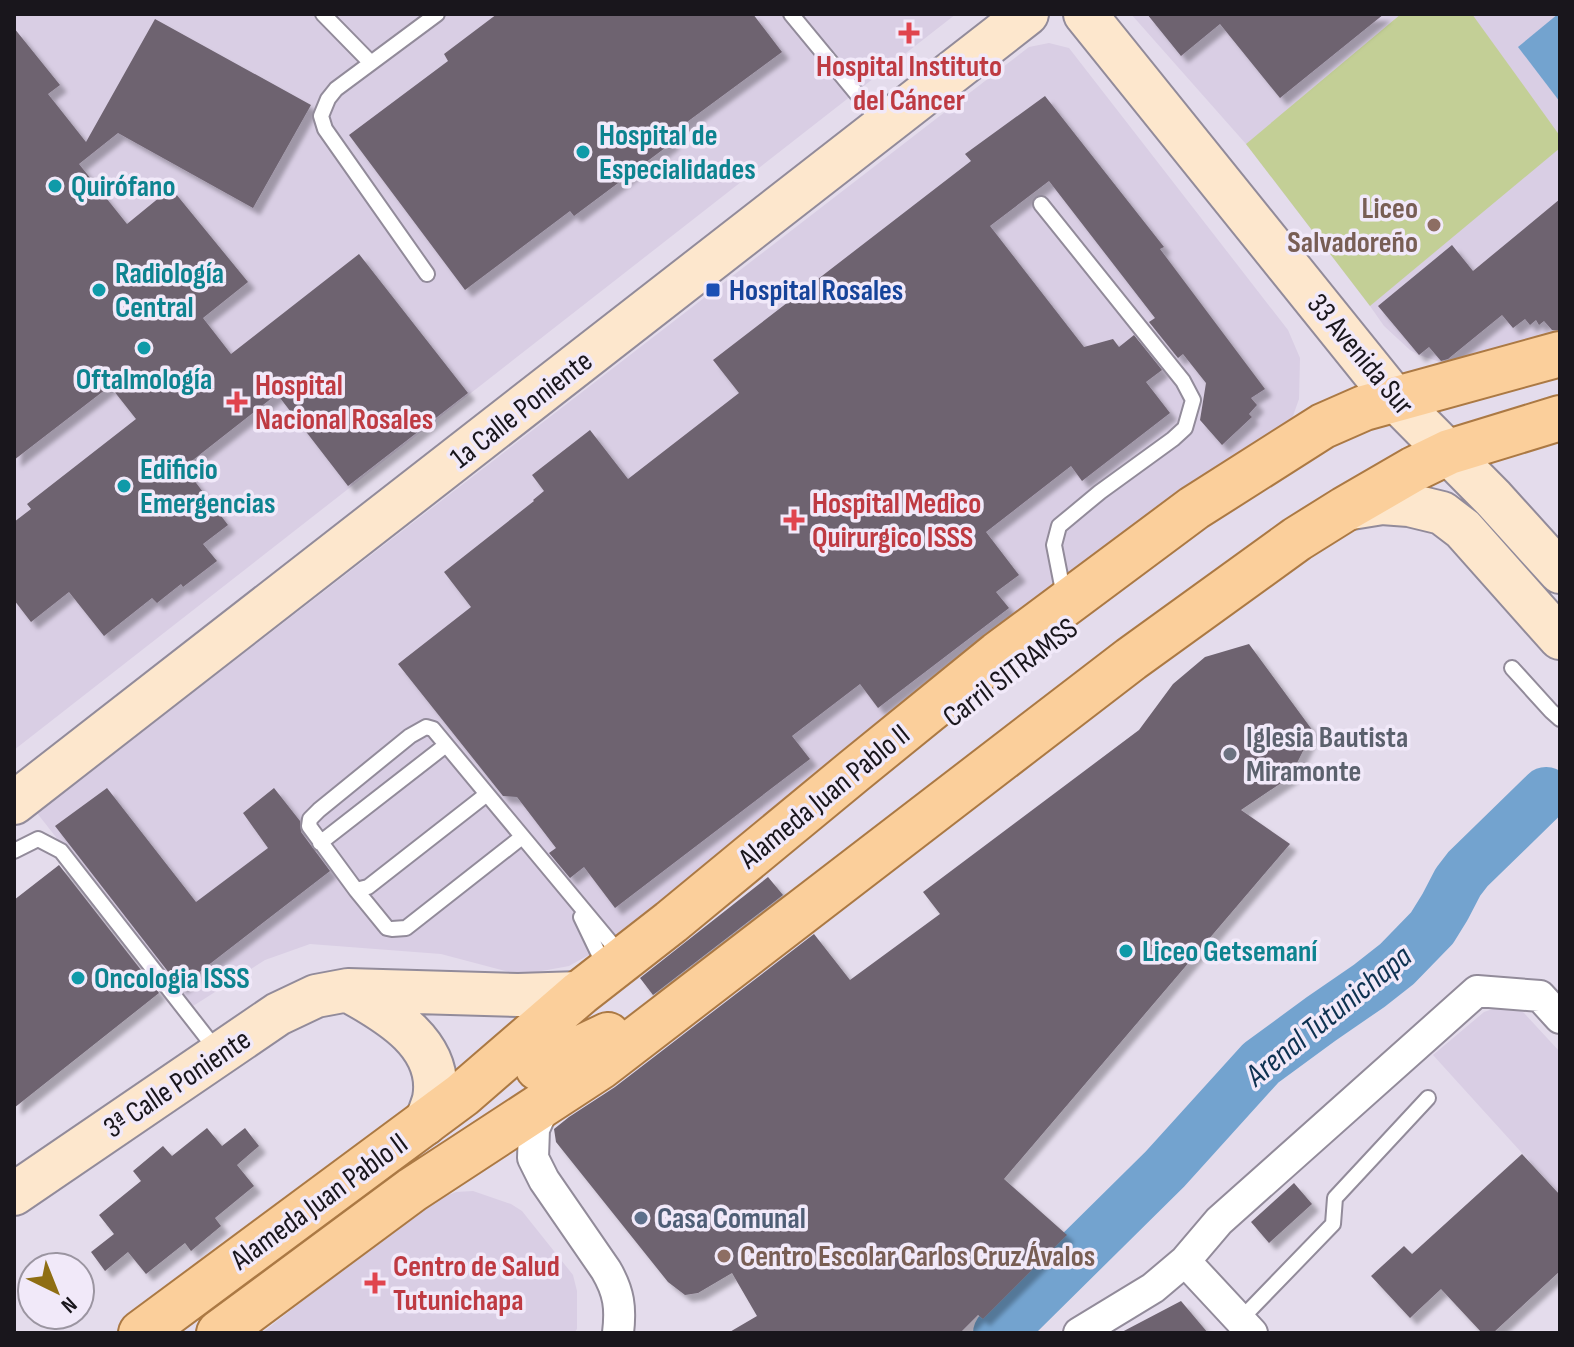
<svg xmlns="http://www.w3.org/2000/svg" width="1574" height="1347" viewBox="0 0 1574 1347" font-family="'Sofia Sans Condensed',sans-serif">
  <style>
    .built { fill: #d9cee4 }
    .green { fill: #c3cf96 }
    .water { fill: #73a3cf }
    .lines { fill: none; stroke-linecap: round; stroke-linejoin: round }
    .river { stroke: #73a3cf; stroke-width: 52 }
    .building { fill: #6e6370; filter: url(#shadow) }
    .lane-casing { stroke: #928b9a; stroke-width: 18 }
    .street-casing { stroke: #928b9a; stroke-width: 34 }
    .secondary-casing { stroke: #928b9a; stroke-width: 46 }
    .primary-casing { stroke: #ab7944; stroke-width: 48 }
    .lane { stroke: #fff; stroke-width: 14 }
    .street { stroke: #fff; stroke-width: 30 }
    .secondary { stroke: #fde7cd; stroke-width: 42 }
    .primary { stroke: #fbcf9b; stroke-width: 44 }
    .health-dot { fill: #e0444e; stroke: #f1e9f9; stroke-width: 3 }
    .culture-dot { fill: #0f9aa8; stroke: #f1e9f9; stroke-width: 3 }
    .education-dot { fill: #8d6e63; stroke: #f1e9f9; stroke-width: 3 }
    .transit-dot { fill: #1a4fb4; stroke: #f1e9f9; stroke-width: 3 }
    .worship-dot { fill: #6b7280; stroke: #f1e9f9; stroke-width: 3 }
    .service-dot { fill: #5c6f8a; stroke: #f1e9f9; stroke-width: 3 }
    .labels { text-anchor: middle; stroke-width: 7; stroke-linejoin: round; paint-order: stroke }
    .health-label { font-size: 30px; font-weight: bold; fill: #be3a42; stroke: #f1e9f9; text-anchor: start }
    .culture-label { font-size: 30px; font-weight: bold; fill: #0d838f; stroke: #f1e9f9; text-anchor: start }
    .education-label { font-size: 30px; font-weight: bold; fill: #785e54; stroke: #f1e9f9; text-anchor: end }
    .transit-label { font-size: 30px; font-weight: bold; fill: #164399; stroke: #f1e9f9; text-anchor: start }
    .street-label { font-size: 30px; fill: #19161c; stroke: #f1e9f9 }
    .worship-label { font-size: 30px; font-weight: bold; fill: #5b616d; stroke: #f1e9f9; text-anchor: start }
    .service-label { font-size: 30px; font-weight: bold; fill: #4e5e75; stroke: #f1e9f9; text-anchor: start }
    .water-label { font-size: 32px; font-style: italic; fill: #0e3251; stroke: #f1e9f9 }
  </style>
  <defs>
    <filter id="shadow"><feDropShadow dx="7" dy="7" stdDeviation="2" flood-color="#0004"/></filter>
  </defs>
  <rect width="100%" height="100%" fill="#e4dcec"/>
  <path class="built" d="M14,14H956L14,750Z
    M1131,14H1560V340L1447,360L1443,363L1419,355L1410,350L1384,326L1370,306L1246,144Z
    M1049,43L1069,48L1288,330L1300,358L1299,399L1293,416L1280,435L619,938L569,966L520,975L441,954L310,944L265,960L190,1008L37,813L1029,47Z
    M1501,1006L1518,1009L1524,1013L1560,1052V1195L1433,1055L1484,1012Z
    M473,1191L511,1204L522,1211L573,1275L577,1291V1329L574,1333H262L387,1234L434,1201L456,1192Z"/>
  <path class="green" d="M1401,14H1472L1560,136V148L1370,306L1246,144Z"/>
  <path class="water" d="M1558,14H1560V102L1518,47Z"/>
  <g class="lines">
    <path class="river" d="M999,1333L1165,1169L1261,1063L1321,1019L1369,986L1397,964L1432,928L1445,907L1458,882L1468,869L1546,793"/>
  </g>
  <path class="building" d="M497,14H753L782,52L668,136L673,142L574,216L570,211L465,290L349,135L448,61L444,54Z
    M1147,14H1384L1280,98L1220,24L1181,56Z
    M155,19L311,105L253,208L118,133L79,164L127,224L171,188L248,282L203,318L231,354L359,254L468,393L348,486L277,394L184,467L228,525L203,544L217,561L183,587L181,584L157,603L152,598L104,636L69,592L31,622L14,600V522L31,509L27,504L136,419L110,386L14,460V28L60,85L48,94L86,142Z
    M1045,96L1164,247L1160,249L1265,389L1251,398L1257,405L1249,414L1252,417L1222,445L1200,420L1206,383L1183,354L1178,358L1149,322L1155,318L1049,181L990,226L1084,347L1113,339L1119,347L1134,335L1162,370L1146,382L1170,413L1082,481L1071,466L986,532L1019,575L996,592L1009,608L878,708L860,684L792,736L810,759L615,908L584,867L570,878L549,853L556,848L517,797L503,796L398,664L471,607L444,572L534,501L533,500L544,491L532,475L590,430L628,479L739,393L713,360L971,161L965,154Z
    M1560,199V330H1552L1544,321L1539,325L1536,320L1530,325L1525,319L1513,328L1502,315L1448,359L1441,361L1429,347L1419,355L1378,306L1452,245L1473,271Z
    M1249,644L1313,731L1290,777L1241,810L1290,844L1004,1179L1067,1235L983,1319L978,1315L960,1333H728L757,1316L732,1273L698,1293L685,1295L668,1282L556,1142L554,1129L569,1117L615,1087L814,934L850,980L940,914L923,892L1139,730L1173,684L1205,657Z
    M107,788L196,902L268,848L243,813L274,788L300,821L301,832L330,871L180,987L55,826Z
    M59,865L159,993L14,1108V900Z
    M768,877L783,895L653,995L640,978Z
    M207,1128L222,1146L245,1128L259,1146L237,1165L254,1186L215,1218L221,1226L191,1251L185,1243L146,1274L128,1252L105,1271L91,1252L114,1234L99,1215L141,1181L133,1171L163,1146L172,1156Z
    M1522,1154L1560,1195V1271L1493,1333H1482L1441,1289L1410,1318L1371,1276L1404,1246L1412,1254Z
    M1294,1183L1312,1204L1269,1243L1251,1222Z
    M1181,1301L1208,1333H1120Z"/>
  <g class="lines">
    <defs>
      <path id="lane" d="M323,14L371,63
        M791,14L881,123
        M1041,204L1183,381L1193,400L1185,428L1173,439L1100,492L1059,526L1054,545L1064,596
        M427,274L325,129L321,116L328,99L336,89L437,14
        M1512,668L1551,711L1560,719
        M487,794L433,729L426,727L410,736L319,810L310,819L309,826L356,890L368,887L487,794L621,955
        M320,843L446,745
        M14,851L38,839L61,851L218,1052
        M356,890L387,928L392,929L406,928L522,837
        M581,917L605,967
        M1240,1320L1333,1224L1335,1198L1428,1098"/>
      <path id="street" d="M551,1102L543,1109L534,1129L533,1158L544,1180L606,1270C619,1292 621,1308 618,1333
        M1079,1333L1153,1288L1185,1261
        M1252,1333L1185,1261L1219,1221L1477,991L1540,996L1560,1018"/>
      <path id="secondary" d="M1085,14L1395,399L1493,498L1560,572
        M1345,509L1382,503L1409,505L1442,513L1463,529L1560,638
        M14,803L1027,14
        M349,991C389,1013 444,1045 434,1099C432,1107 428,1116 425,1124
        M14,1194L278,1014L316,996L348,990L518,995L580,993"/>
      <path id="primary" d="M538,1068L608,1035
        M141,1333L462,1095L580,993L671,922L854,771L998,654L1194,508L1323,426L1364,408L1560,354
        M219,1333L412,1190L600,1067L1131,659L1297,539L1345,509L1414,469L1449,452L1560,418"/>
    </defs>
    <use href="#lane" class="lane-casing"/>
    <use href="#street" class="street-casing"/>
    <use href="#secondary" class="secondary-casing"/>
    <use href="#primary" class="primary-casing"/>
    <use href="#lane" class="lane"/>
    <use href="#street" class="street"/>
    <use href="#secondary" class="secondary"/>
    <use href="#primary" class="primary"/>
  </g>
  <g class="health-dot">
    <path d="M905 21h8v8h8v8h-8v8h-8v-8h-8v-8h8z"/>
    <path d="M233 390h8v8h8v8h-8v8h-8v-8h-8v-8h8z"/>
    <path d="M790 508h8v8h8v8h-8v8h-8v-8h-8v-8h8z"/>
    <path d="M371 1271h8v8h8v8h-8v8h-8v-8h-8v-8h8z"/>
  </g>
  <g class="culture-dot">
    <circle cx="583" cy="152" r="8"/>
    <circle cx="55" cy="186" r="8"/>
    <circle cx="99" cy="290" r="8"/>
    <circle cx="144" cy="348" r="8"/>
    <circle cx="124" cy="486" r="8"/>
    <circle cx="1126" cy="951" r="8"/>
    <circle cx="78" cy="978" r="8"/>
  </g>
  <g class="education-dot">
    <circle cx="1434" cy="225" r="8"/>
    <circle cx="724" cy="1256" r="8"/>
  </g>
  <rect class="transit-dot" x="705" y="282" width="16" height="16" rx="4"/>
  <circle class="worship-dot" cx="1230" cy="754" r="8"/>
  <circle class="service-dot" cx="641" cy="1218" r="8"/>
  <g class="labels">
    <g class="health-label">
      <text x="909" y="76" text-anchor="middle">Hospital Instituto<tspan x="909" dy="34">del Cáncer</tspan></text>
      <text x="255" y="395">Hospital<tspan x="255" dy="34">Nacional Rosales</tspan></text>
      <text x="812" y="513">Hospital Medico<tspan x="812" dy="34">Quirurgico ISSS</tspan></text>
      <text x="393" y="1276">Centro de Salud<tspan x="393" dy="34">Tutunichapa</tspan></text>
    </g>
    <g class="culture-label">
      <text x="599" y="145">Hospital de<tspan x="599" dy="34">Especialidades</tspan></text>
      <text x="71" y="196">Quirófano</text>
      <text x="115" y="283">Radiología<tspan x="115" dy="34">Central</tspan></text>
      <text x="144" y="389" text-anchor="middle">Oftalmología</text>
      <text x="140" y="479">Edificio<tspan x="140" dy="34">Emergencias</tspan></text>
      <text x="1142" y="961">Liceo Getsemaní</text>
      <text x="94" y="988">Oncologia ISSS</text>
    </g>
    <g class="education-label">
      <text x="1418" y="218">Liceo<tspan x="1418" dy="34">Salvadoreño</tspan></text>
      <text x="740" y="1266" text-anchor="start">Centro Escolar Carlos Cruz Ávalos</text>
    </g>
    <g class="transit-label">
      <text x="729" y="300">Hospital Rosales</text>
    </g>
    <g class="street-label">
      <text transform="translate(1361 354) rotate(50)" y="10">33 Avenida Sur</text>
      <text transform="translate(521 409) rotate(-38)" y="10">1a Calle Poniente</text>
      <text transform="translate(1010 672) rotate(-37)" y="10">Carril SITRAMSS</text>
      <text transform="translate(824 796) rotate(-39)" y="10">Alameda Juan Pablo II</text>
      <text transform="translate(177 1083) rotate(-34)" y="10">3ª Calle Poniente</text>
      <text transform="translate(319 1201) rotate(-36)" y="10">Alameda Juan Pablo II</text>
    </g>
    <g class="worship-label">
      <text x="1246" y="747">Iglesia Bautista<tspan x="1246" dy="34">Miramonte</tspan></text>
    </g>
    <g class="service-label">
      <text x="657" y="1228">Casa Comunal</text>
    </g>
    <g class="water-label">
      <text transform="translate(1328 1015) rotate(-39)" y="11">Arenal Tutunichapa</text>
    </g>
  </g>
  <rect width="1574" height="1347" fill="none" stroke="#19161c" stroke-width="32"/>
  <g transform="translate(56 1291) rotate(137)"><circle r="38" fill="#f1e9f9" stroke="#9b95a1" stroke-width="2"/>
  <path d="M0-6L14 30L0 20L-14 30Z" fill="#8f6e13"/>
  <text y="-12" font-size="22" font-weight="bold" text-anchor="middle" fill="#19161c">N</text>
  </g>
</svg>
